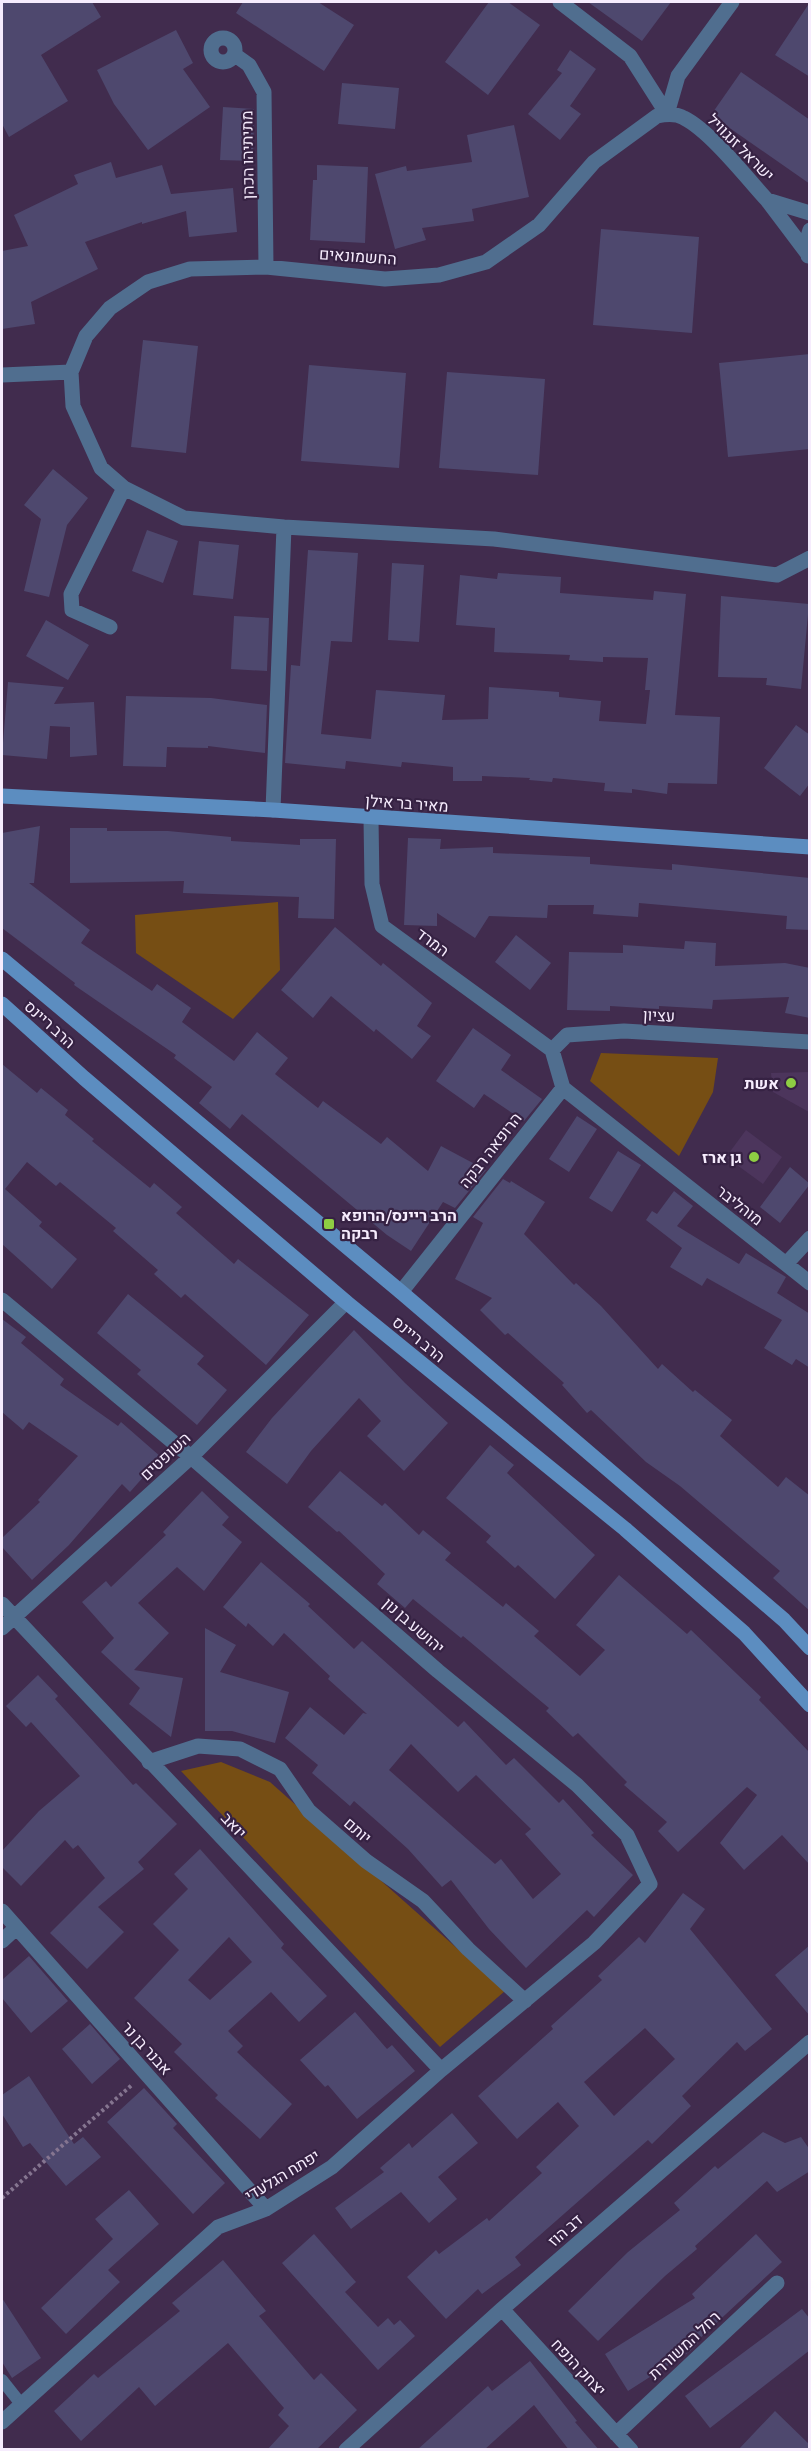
<svg xmlns="http://www.w3.org/2000/svg" width="811" height="2451" viewBox="0 0 811 2451" font-family="'Crimson Pro',Heebo,serif">
  <style>
    .built { fill: #4c355c }
    .green { fill: #764e14 }
    .building { fill: #4e486e; fill-rule: evenodd }
    .lines { fill: none; stroke-linecap: round; stroke-linejoin: round }
    .path { stroke: #857590; stroke-width: 4; stroke-dasharray: 3 3; stroke-linecap: butt }
    .lane { stroke: #506e8f; stroke-width: 12 }
    .street { stroke: #506e8f; stroke-width: 15 }
    .secondary { stroke: #5c8dc0; stroke-width: 15 }
    .poi-dot { fill: #8ece43; stroke: #362243; stroke-width: 2 }
    .labels { text-anchor: middle; stroke-width: 4.5; stroke-linejoin: round; paint-order: stroke }
    .street-label { font-size: 16px; fill: #f6ecfd; stroke: #362243 }
    .poi-label { font-size: 16px; font-weight: bold; fill: #f6ecfd; stroke: #362243; text-anchor: end }
  </style>
  <rect width="100%" height="100%" fill="#412c4e"/>
  <path class="built" d="M809,1072V1112L773,1092L771,1073Z
    M746,1130L782,1157L763,1184L726,1157Z"/>
  <path class="green" d="M278,902L280,970L233,1019L136,953L135,915Z
    M601,1053L718,1058L713,1092L679,1156L590,1081Z
    M221,1762L270,1782L505,1991L440,2047L181,1771Z"/>
  <path class="building" d="M2,2H92L101,17L41,55L68,101L9,137L2,124Z
    M243,2H318L354,25L324,71L236,13Z
    M489,2H508L540,25L488,95L445,62Z
    M588,2H671L642,41Z
    M810,2V77L775,55Z
    M176,30L193,63L183,69L210,107L148,150L114,104L97,70Z
    M570,50L596,69L570,106L581,114L560,140L528,114L562,73L557,70Z
    M741,72L810,120V184L711,115Z
    M342,83L399,88L395,129L338,124Z
    M223,107L254,109L253,161L220,160Z
    M514,125L529,197L472,209L474,221L422,228L426,240L395,249L375,174L406,166L407,171L472,162L467,135Z
    M111,162L116,178L162,165L171,194L233,188L237,232L189,237L186,211L142,224V222L85,242L98,269L31,302L35,324L2,329V251L28,246L14,215L78,184L74,175Z
    M317,165L368,167L365,243L310,240L313,180H317Z
    M601,229L699,237L692,333L593,325Z
    M143,340L198,346L186,453L131,447Z
    M810,354V449L728,457L719,363Z
    M309,365L406,373L399,468L301,461Z
    M447,372L545,379L538,475L439,468Z
    M53,469L88,498L67,525L49,597L24,591L41,519L24,505Z
    M147,530L178,541L163,583L132,571Z
    M199,541L239,545L233,599L193,595Z
    M308,550L358,553L352,642L331,641L321,734L371,739L376,690L445,695L442,720L488,719L489,687L559,692V697L601,701L599,721L646,724L650,690H645L648,658L603,657V662L569,660L570,655L494,652L495,628L456,625L460,575L497,579L498,573L561,577L560,593L653,600L654,591L686,594L675,715L720,717L717,784L668,783L667,794L632,789V793L604,791L605,783L553,778L552,782L529,780L530,778L482,776V781H453V767L402,762L401,767L346,761L345,769L285,763L291,665L300,666Z
    M392,563L424,565L419,642L388,640Z
    M721,596L809,604L801,689L766,685L767,678L718,677Z
    M234,616L269,618L267,671L231,669Z
    M46,620L89,645L68,680L26,656Z
    M8,682L64,687L54,704L94,702L97,755L70,757V727L50,726L47,759L2,755Z
    M126,696L211,698L267,705L265,753L208,746V748L167,747L166,767L123,766Z
    M796,725L810,735V783L800,796L764,768Z
    M40,826L34,883H29L90,930L81,943L152,991L157,984L191,1008L182,1022L234,1061L257,1032L288,1058L275,1074L318,1108L323,1101L381,1144L387,1137L428,1171L441,1146L486,1170L455,1208L443,1202L411,1251L387,1235L242,1114L230,1129L199,1103L212,1087L174,1058L176,1055L74,985L75,983L2,928V833Z
    M70,828H107V831H168L231,837V841L300,845V839H336L334,919L298,918L299,897L183,893L184,881L70,883Z
    M408,838L441,839L440,849L493,847V853L590,857V864L672,870V864L810,878V930L786,929L787,916L639,903L638,917L593,914L594,905H548L547,918L489,916L475,938L437,913V926L404,925Z
    M335,927L381,966L383,963L432,1003L417,1026L431,1036L412,1059L376,1029L374,1032L331,996L313,1018L281,990Z
    M516,935L551,963L530,990L495,962Z
    M685,941L716,943L715,966L785,963L810,968V1018L785,1013L789,997L713,1000L712,1009L659,1006V1009L610,1006V1011L567,1010L569,952L623,953V945L684,949Z
    M473,1028L511,1055L501,1070L542,1099L524,1121L484,1094L474,1108L436,1081Z
    M2,1064L37,1093L41,1088L68,1110L65,1115L94,1139L92,1141L150,1188L154,1183L182,1207L176,1213L234,1264L238,1259L309,1315L266,1365L185,1294L181,1298L154,1274L158,1270L113,1231L116,1228L60,1182L56,1186L27,1162L5,1189L42,1222L39,1226L77,1259L52,1289L2,1244Z
    M577,1116L597,1129L569,1172L549,1159Z
    M618,1151L641,1165L612,1212L589,1198Z
    M790,1167L810,1184L780,1223L760,1207Z
    M503,1179L510,1183L511,1181L545,1202L524,1234L574,1285L576,1283L601,1306L658,1369L662,1364L693,1392L695,1390L732,1420L720,1436L778,1487L786,1477L810,1496V1611L773,1578L780,1571L680,1486L646,1462L591,1410L587,1413L562,1385L564,1383L508,1333L505,1335L480,1310L492,1298L455,1279L483,1223L473,1217Z
    M674,1191L693,1206L677,1226L739,1264L746,1253L786,1277L777,1293L810,1314V1368L796,1359L792,1365L764,1348L782,1320L707,1278L702,1286L670,1267L682,1248L646,1220L652,1211L657,1214Z
    M128,1294L204,1356L197,1364L227,1390L197,1425L137,1374L141,1370L97,1333Z
    M2,1319L26,1337L21,1343L64,1379L60,1385L118,1426L121,1422L161,1457L130,1492L122,1484L69,1545L32,1580L2,1547V1538L40,1502L38,1500L78,1456L29,1422L23,1430L2,1412Z
    M354,1330L405,1383L448,1423L404,1471L367,1436L381,1421L359,1398L311,1451L287,1484L246,1452L272,1418Z
    M490,1445L514,1465L507,1473L595,1555L555,1599L518,1565L515,1568L486,1542L491,1536L446,1498Z
    M340,1471L382,1506L385,1503L419,1535L423,1530L451,1553L445,1560L503,1607L506,1603L539,1631L534,1636L580,1676L605,1650L576,1625L619,1575L687,1634L691,1630L761,1697L759,1700L810,1753V1865L782,1835L744,1870L720,1843L757,1795L747,1787L678,1852L658,1831L667,1822L624,1785L627,1782L578,1733L573,1737L546,1711L549,1708L513,1678L463,1636L461,1638L413,1599L405,1608L377,1584L385,1574L339,1531L337,1532L308,1507Z
    M202,1491L229,1517L222,1525L242,1542L204,1591L177,1567L138,1603L169,1633L134,1670L183,1678L171,1737L129,1704L140,1688L101,1652L114,1638L82,1602L106,1581L111,1587L166,1535L163,1532Z
    M261,1562L310,1604L308,1606L354,1649L362,1641L458,1727L464,1721L506,1765L514,1758L559,1803L563,1799L594,1833L591,1835L633,1875L594,1917L587,1910L526,1968L489,1929L451,1880L442,1887L408,1849L379,1823L354,1801L350,1806L312,1773L318,1765L285,1738L310,1707L344,1735L363,1713L367,1714L328,1679L330,1676L284,1633L273,1646L248,1623L246,1627L223,1607ZM411,1744L458,1792L476,1775L531,1829L525,1834L561,1874L533,1899L501,1859L495,1864L389,1770Z
    M205,1628L236,1645L220,1672L289,1692L275,1743L232,1731H205Z
    M38,1675L58,1696L55,1699L133,1785L136,1783L177,1824L138,1862L144,1869L98,1907L124,1932L87,1969L50,1933L105,1878L78,1845L73,1849L65,1840L21,1886L2,1867V1851L39,1811L80,1776L31,1722L26,1727L6,1706Z
    M200,1849L284,1944L281,1948L327,1996L299,2022L271,1992L228,2031L243,2046L237,2052L292,2104L260,2139L215,2098L218,2095L174,2052L182,2044L134,1998L179,1950L153,1924L188,1889L174,1874ZM229,1937L252,1962L210,2000L188,1980Z
    M683,1893L705,1909L690,1929L772,2029L745,2051L737,2042L682,2096L691,2106L652,2144L648,2140L515,2257L521,2265L482,2294L478,2289L446,2319L407,2277L436,2250L439,2254L487,2218L489,2221L542,2173L536,2167L579,2126L558,2102L517,2139L478,2096L553,2029L551,2026L602,1980L598,1976L639,1937L645,1943ZM645,2028L675,2059L614,2116L584,2082Z
    M810,1945V2016L775,1975Z
    M29,1956L68,2001L31,2033L2,1998V1980Z
    M355,2012L387,2049L392,2045L415,2071L357,2119L328,2085L325,2087L300,2060Z
    M90,2024L120,2059L92,2084L62,2049Z
    M29,2076L74,2144L83,2137L101,2157L66,2186L30,2143L23,2147L2,2114V2095Z
    M144,2088L177,2124L173,2128L225,2183L193,2214L107,2122Z
    M452,2113L478,2143L438,2177L457,2199L429,2223L401,2192L351,2229L335,2208L384,2172L380,2168L409,2143L412,2148Z
    M763,2132L785,2143L801,2137L810,2150V2171L777,2192L767,2181L695,2246L697,2249L665,2276L598,2341L568,2311L628,2252L680,2210L674,2203L715,2166L718,2169Z
    M129,2190L159,2224L108,2270L120,2282L66,2334L41,2308L113,2239L95,2219Z
    M314,2234L356,2282L345,2292L378,2327L388,2318L394,2325L400,2320L415,2336L378,2370L282,2263Z
    M756,2234L782,2262L697,2341L698,2343L689,2352L628,2391L605,2354L695,2298L692,2294Z
    M223,2260L266,2311L259,2316L314,2380L321,2373L357,2410L316,2450H267L289,2426L278,2415L284,2408L228,2343L155,2406L139,2387L81,2441L54,2411L94,2374L98,2378L180,2311L172,2303Z
    M2,2298L41,2358L12,2378L2,2362Z
    M802,2309L810,2319V2350L710,2428L685,2396Z
    M530,2361L577,2421L575,2422L599,2450H569L534,2405L484,2450H417L488,2386L492,2391Z
    M775,2411L810,2445V2450H738Z"/>
  <g class="lines">
    <path class="path" d="M2,2198L133,2084"/>
    <path class="lane" d="M2,2380L21,2404"/>
    <path class="street" d="M560,2L630,56L667,114
      M211 50a12 12 0 1 1 24 0a12 12 0 1 1-24 0Z
      M235,55L249,65L264,92L266,267
      M667,114L678,76L732,2
      M767,200C746,177 710,131 684,118C676,113 666,114 657,116L594,162L539,225L486,262L439,275L385,279L266,267L190,269L148,282L110,308L86,336L71,372L73,406L101,468L124,488L184,518L284,527L494,539L777,575L810,558
      M807,253L767,200L810,213
      M808,256L807,240L810,230
      M2,375L71,372
      M110,627L72,610L71,594L124,488
      M273,810L284,527
      M371,819L372,884L382,926L552,1050
      M563,1088L810,1283
      M563,1088L552,1050L567,1035L624,1031L810,1042
      M786,1264L810,1238
      M401,1292L563,1088
      M2,1300L191,1457L438,1671L577,1785L627,1835L650,1884L594,1943L441,2070L332,2167L266,2209L218,2227L2,2422
      M2,1604L441,2070
      M2,1628L191,1457L346,1302
      M149,1762L198,1746L240,1749L280,1769L309,1811L366,1861L423,1901L468,1949L525,2001
      M2,1911L266,2209
      M2,1941L16,1928
      M502,2309L631,2450
      M616,2434L777,2283
      M346,2450L502,2309L810,2042"/>
    <path class="secondary" d="M2,796L273,810L810,847
      M2,959L401,1292L784,1620L810,1648
      M2,1004L84,1078L346,1302L625,1529L744,1633L810,1705"/>
  </g>
  <g class="poi-dot">
    <circle cx="791" cy="1083" r="6"/>
    <circle cx="754" cy="1157" r="6"/>
    <rect x="323" y="1218" width="12" height="12" rx="3"/>
  </g>
  <g class="labels">
    <g class="street-label">
      <text transform="translate(741 147) rotate(45)" y="6">ישראל זנגוויל</text>
      <text transform="translate(247 155) rotate(-91)" y="6">מתיתיהו הכהן</text>
      <text transform="translate(358 256) rotate(4)" y="6">החשמונאים</text>
      <text transform="translate(407 803) rotate(4)" y="6">מאיר בר אילן</text>
      <text transform="translate(433 942) rotate(36)" y="6">המרד</text>
      <text transform="translate(659 1015) rotate(3)" y="6">עציון</text>
      <text transform="translate(50 1024) rotate(42)" y="6">הרב ריינס</text>
      <text transform="translate(490 1150) rotate(-52)" y="6">הרופאה רבקה</text>
      <text transform="translate(740 1205) rotate(38)" y="6">מוהליבר</text>
      <text transform="translate(419 1339) rotate(39)" y="6">הרב ריינס</text>
      <text transform="translate(165 1456) rotate(-43)" y="6">השופטים</text>
      <text transform="translate(414 1625) rotate(41)" y="6">יהושע בן נון</text>
      <text transform="translate(234 1825) rotate(47)" y="6">יואב</text>
      <text transform="translate(358 1830) rotate(41)" y="6">יותם</text>
      <text transform="translate(147 2048) rotate(48)" y="6">אבנר בן נר</text>
      <text transform="translate(282 2175) rotate(-31)" y="6">יפתח הגלעדי</text>
      <text transform="translate(565 2230) rotate(-41)" y="6">דב הוז</text>
      <text transform="translate(684 2345) rotate(-43)" y="6">רחל המשוררת</text>
      <text transform="translate(579 2367) rotate(47)" y="6">יצחק הנפח</text>
    </g>
    <g class="poi-label">
      <text x="779" y="1089">אשת</text>
      <text x="742" y="1163">גן ארז</text>
      <text x="341" y="1221" text-anchor="start">הרב ריינס/הרופא<tspan x="341" dy="18">רבקה</tspan></text>
    </g>
  </g>
  <rect width="811" height="2451" fill="none" stroke="#f6ecfd" stroke-width="6"/>
</svg>
